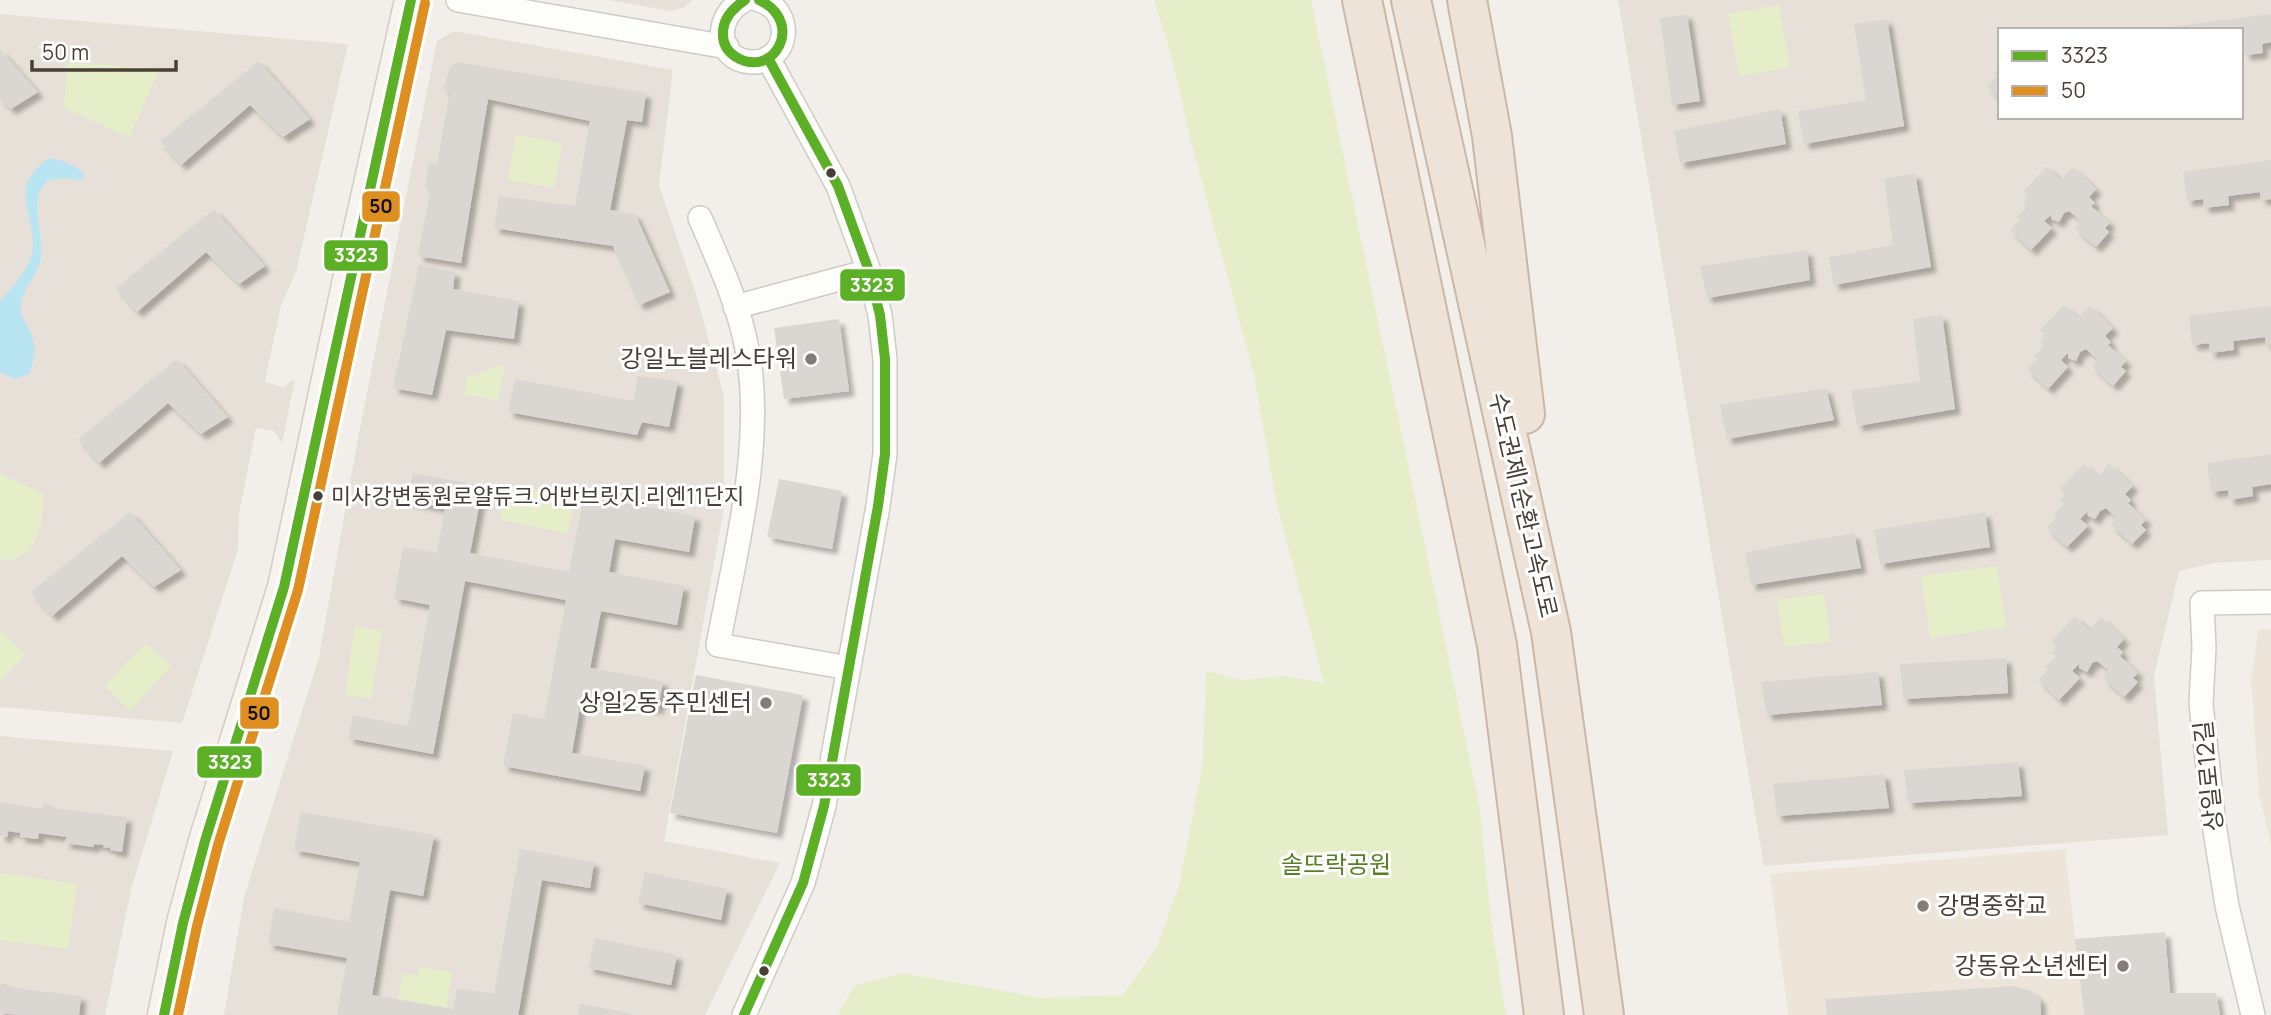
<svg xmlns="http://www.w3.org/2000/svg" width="2271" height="1015" viewBox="0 0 2271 1015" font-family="Manrope,'Noto Sans KR',sans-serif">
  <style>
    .residential { fill: #e7e0d8; fill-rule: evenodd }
    .education { fill: #eee5da }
    .green { fill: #e5eec9 }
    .water { fill: #b9e5f3 }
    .building { fill: #dad6d2; filter: url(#shadow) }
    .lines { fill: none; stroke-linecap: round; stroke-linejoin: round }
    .street-casing { stroke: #cfcbc7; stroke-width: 26 }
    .secondary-casing { stroke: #d3ccc3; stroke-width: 35 }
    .highway-casing { stroke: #ccb7a5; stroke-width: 42 }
    .street { stroke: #fdfdfc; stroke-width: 23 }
    .secondary { stroke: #f7f4ef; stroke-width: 32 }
    .highway { stroke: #ede3d9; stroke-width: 38 }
    .bus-1-casing { stroke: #fff; stroke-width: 16 }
    .bus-2-casing { stroke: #fff; stroke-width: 16 }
    .bus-1 { stroke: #5bb025; stroke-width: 10 }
    .bus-2 { stroke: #df8f20; stroke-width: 10 }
    .bus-dot { fill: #4a3f36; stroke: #fff; stroke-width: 2.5 }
    .poi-dot { fill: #857d75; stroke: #fff; stroke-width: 2.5 }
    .labels { text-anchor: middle; stroke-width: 6; stroke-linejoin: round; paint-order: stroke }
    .bus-label { font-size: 22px; fill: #4a3f36; stroke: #fff; text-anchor: start }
    .poi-label { font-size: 24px; fill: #4a3f36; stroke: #fff; text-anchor: end }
    .street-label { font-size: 24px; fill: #4a3f36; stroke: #fff }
    .park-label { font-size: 24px; fill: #568123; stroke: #fff }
    .line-badge { stroke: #fff; stroke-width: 2.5 }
    .badge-label { font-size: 19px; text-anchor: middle; font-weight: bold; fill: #fff }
    .pale-badge-label { font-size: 19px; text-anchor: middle; font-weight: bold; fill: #111 }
  </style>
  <defs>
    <filter id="shadow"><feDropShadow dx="5.5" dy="5.5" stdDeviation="2" flood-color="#0004"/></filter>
  </defs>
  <rect width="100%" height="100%" fill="#f2efeb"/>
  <path class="residential" d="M608,0H692L684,8L671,11Z
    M1618,0H2271V560L2214,563L2179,571L2154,676L2168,835L1764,866ZM2000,30H2241V117H2000Z
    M0,14L348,44L296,272L281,305L265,382L283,387L295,379L282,443L274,431L256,428L239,514L238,550L182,723L0,707Z
    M454,31L673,70L659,185L697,297L724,397V508L664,841L780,863L705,1015H224L244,897L319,657L358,438L437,41Z
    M0,736L173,751L131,890L105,1015H0Z"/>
  <path class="education" d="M2271,629V845L2259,795L2251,680L2258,630Z
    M2065,849L2084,1015H1788L1770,874Z"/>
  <path class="green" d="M1154,0H1311L1479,804L1492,928L1506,1015H838L854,986L902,973L1043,998L1123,995L1157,947L1179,885L1203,763L1206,671L1241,680L1286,676L1324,683L1276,501L1254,375L1190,138L1171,54Z
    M1779,5L1790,67L1739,76L1728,14Z
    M67,63L160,68L129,137L64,108Z
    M516,135L562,143L554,188L508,180Z
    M505,364L498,400L464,395L467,378Z
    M0,474L44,494L41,527L29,551L10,561L0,558Z
    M519,486L575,496L568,533L502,520L499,506L506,491Z
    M1997,566L2006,627L1930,638L1921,576Z
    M1824,594L1831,642L1784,647L1777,600Z
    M355,626L382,631L371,699L345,695Z
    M0,631L26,654L0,681Z
    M146,643L171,666L130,710L105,686Z
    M0,873L77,884L68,949L0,940Z
    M420,967L452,972L446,1008L398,999L403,973L418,975Z"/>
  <path class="water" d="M49,158C62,160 74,164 84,174L83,180C70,179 50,174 42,187C30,204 46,241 40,262C36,279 17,294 21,313C22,317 26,323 28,327C37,345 36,356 29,374L14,379L0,372V301C11,289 26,273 31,257C42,219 2,190 49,158Z"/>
  <path class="building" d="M1687,14L1700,101L1672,105L1660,18Z
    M2271,14V42L2262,44L2263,53L2245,55L2244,47H2241V30H2168V27Z
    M1887,19L1904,126L1804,144L1798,111L1866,100L1854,24Z
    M0,49L38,92L11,109L0,99Z
    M259,61L310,119L283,137L250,105L181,165L160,141Z
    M456,62L646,93L642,122L627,120L610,210L635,214L670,292L639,305L613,246L494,228L499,196L575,206L590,121L488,99L461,263L418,256L431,188L425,187L429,163L437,164L450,91L443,89L450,68Z
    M2000,68V99L1987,86L1997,76L1994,74Z
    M1780,109L1786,144L1680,163L1674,131Z
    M2271,160V199L2261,200L2260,192L2228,196L2229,205L2204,208L2203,199L2187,201L2183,172Z
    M2047,166L2061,180L2073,167L2096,189L2089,197L2095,203L2091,206L2110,223L2105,228L2109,232L2096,247L2075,228L2080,220L2069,211L2064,213L2059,222L2051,219V215L2044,221L2052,228L2031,250L2010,230L2020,220L2017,217L2027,207L2023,203L2029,197L2023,192Z
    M1915,173L1931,267L1834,285L1829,257L1893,245L1884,179Z
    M214,209L265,266L239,284L206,252L137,312L116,288Z
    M1807,250L1810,280L1707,298L1700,266Z
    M419,265L455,272L453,289L519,301L514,339L446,330L432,395L393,388Z
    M2064,305L2078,318L2090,306L2113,328L2105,336L2111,342L2108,345L2126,361L2121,367L2126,371L2113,386L2092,366L2097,359L2086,349L2080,352L2076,361L2068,358V353L2061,360L2068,367L2048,389L2027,369L2037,359L2034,356L2044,345L2040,342L2046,336L2040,330Z
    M2271,306V344L2266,345L2265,337L2233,341L2234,350L2210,353L2209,343L2192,345L2189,316Z
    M1942,315L1955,409L1857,426L1851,391L1920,381L1913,319Z
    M839,319L849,391L784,399L774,328Z
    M177,359L228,417L201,434L168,403L99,463L78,439Z
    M637,376L678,381L669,427L642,422L637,435L508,412L515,379L634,401Z
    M1826,388L1834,420L1727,439L1720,405Z
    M2271,454V484L2252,487L2253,496L2229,500L2228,490L2211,492L2207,463Z
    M2084,464L2098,477L2109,464L2133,486L2125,494L2131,500L2128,503L2146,520L2141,525L2146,530L2132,544L2111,525L2116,518L2106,508L2100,511L2095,519L2088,516L2087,512L2080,519L2088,526L2067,547L2047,528L2056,518L2054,515L2064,504L2060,500L2066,494L2060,489Z
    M413,473L483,486L470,553L569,572L584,496L695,516L689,552L615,539L609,572L684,586L677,625L601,611L590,668L663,681L658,709L582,695L572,753L645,766L640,791L503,766L513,713L544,719L566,600L465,581L433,754L348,738L353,715L408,726L430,605L394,598L403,547L437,553L445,508L407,501Z
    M779,479L842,491L832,549L767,537Z
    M130,512L181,570L154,587L122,556L52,616L31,592Z
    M1985,512L1990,547L1880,564L1874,530Z
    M1854,533L1861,568L1751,585L1745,552Z
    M2075,616L2089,630L2101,617L2124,639L2117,647L2123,652L2120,656L2138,673L2133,678L2138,682L2124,697L2103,678L2108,670L2097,661L2092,663L2087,672L2079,668V664L2072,671L2080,678L2059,700L2038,680L2048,670L2045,667L2056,657L2052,653L2057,647L2052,641Z
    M2006,658L2008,693L1903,699L1900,664Z
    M1878,672L1882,705L1767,715L1761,682Z
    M696,675L803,695L777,833L670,813Z
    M2018,762L2022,796L1908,803L1904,770Z
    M1884,774L1889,808L1777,816L1773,784Z
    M0,802L43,809V804L52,805V808L127,817L122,852L110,850V848L103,847L104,845L94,844V847L64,843L67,837L39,833L38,839L20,837V833L8,831L7,837L0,836Z
    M301,812L434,835L423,896L390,890L372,995L453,1009L457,988L494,994L520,849L594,862L590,888L542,880L518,1015H337L347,958L268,944L274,908L349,922L360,862L294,850Z
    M645,872L727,889L721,920L638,903Z
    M2165,932L2170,993H2216L2220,1015H2084L2075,939Z
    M595,938L677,955L671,985L588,968Z
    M0,983L7,984V987L81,996L79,1015H16L0,1013Z
    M2012,986L2030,990L2040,999L2041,1015H1827L1825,999Z
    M580,1003L632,1014V1015H578Z"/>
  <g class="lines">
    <defs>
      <path id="street" d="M458,0L727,47
        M745,0C714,14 714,60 751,62C790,64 795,9 759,0
        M700,218C719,262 740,307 748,354C764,445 735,554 718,645L849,668
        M735,307L869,271
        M744,1015L803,883L824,806L878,506L885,454V359L880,315L869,271L838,186L768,58
        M2253,1015L2227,906L2214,824L2201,704L2204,647L2202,603L2271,602"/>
      <path id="secondary" d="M164,1015L183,923L205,841L284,587L354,256L411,0"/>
      <path id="highway" d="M1362,0L1497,645L1544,1015
        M1411,0L1551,632L1604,1015
        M1467,0L1492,136L1525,414"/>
    </defs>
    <use href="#street" class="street-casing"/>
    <use href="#secondary" class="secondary-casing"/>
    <use href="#highway" class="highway-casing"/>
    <use href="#street" class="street"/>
    <use href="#secondary" class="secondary"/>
    <use href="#highway" class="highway"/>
    <defs>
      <path id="bus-1" d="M745,0C733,8 722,19 723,35C723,44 728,52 736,57C774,80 806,22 759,0
        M164,1015L183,923L205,841L284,587L411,0
        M744,1015L803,883L824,806L878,506L885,454V359L880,315L869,271L838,186L768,58"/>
      <path id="bus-2" d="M178,1015L197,926L218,845L298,590L425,3"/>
    </defs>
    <use href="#bus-1" class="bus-1-casing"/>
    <use href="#bus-2" class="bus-2-casing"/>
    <use href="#bus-1" class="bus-1"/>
    <use href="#bus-2" class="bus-2"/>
  </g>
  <g class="bus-dot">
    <circle cx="831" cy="173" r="6"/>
    <circle cx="318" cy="496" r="6"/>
    <circle cx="764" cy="971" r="6"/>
  </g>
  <g class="poi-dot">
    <circle cx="811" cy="359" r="7"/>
    <circle cx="766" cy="703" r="7"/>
    <circle cx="1923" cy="906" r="7"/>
    <circle cx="2123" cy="966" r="7"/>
  </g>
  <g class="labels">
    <g class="bus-label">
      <text x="331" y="504">미사강변동원로얄듀크.어반브릿지.리엔11단지</text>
    </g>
    <g class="poi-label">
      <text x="797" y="367">강일노블레스타워</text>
      <text x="752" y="711">상일2동 주민센터</text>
      <text x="1937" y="914" text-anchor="start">강명중학교</text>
      <text x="2109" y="974">강동유소년센터</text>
    </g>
    <g class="street-label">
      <text transform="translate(1523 505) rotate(77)" y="8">수도권제1순환고속도로</text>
      <text transform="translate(2209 776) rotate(-96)" y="8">상일로12길</text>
    </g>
    <g class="park-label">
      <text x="1336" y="873">솔뜨락공원</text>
    </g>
  </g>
  <g class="line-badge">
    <rect x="361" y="190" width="40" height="33" rx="7" fill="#df8f20"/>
    <rect x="323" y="239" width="66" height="33" rx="7" fill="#5bb025"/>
    <rect x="839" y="268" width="67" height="34" rx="7" fill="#5bb025"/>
    <rect x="239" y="696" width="41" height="34" rx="7" fill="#df8f20"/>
    <rect x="196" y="745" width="67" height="34" rx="7" fill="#5bb025"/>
    <rect x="795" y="763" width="67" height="34" rx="7" fill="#5bb025"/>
  </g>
  <g class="badge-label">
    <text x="356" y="262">3323</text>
    <text x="872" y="292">3323</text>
    <text x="230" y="769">3323</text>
    <text x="829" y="787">3323</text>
  </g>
  <g class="pale-badge-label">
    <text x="381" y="213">50</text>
    <text x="259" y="720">50</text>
  </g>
  <rect x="1998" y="28" width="245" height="91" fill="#ffffff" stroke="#b7b2af" stroke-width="2"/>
  <rect x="2012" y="51" width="35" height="10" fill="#5bb025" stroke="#b7b2af" stroke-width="2"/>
  <text x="2061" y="63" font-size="21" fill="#4a3f36">3323</text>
  <rect x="2012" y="86" width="35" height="10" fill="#df8f20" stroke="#b7b2af" stroke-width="2"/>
  <text x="2061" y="98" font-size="21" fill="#4a3f36">50</text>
  <path d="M32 60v10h144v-10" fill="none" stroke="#4a3f36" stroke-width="3.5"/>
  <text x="42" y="60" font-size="21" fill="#4a3f36" stroke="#ffffff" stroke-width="5" paint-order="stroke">50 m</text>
</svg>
